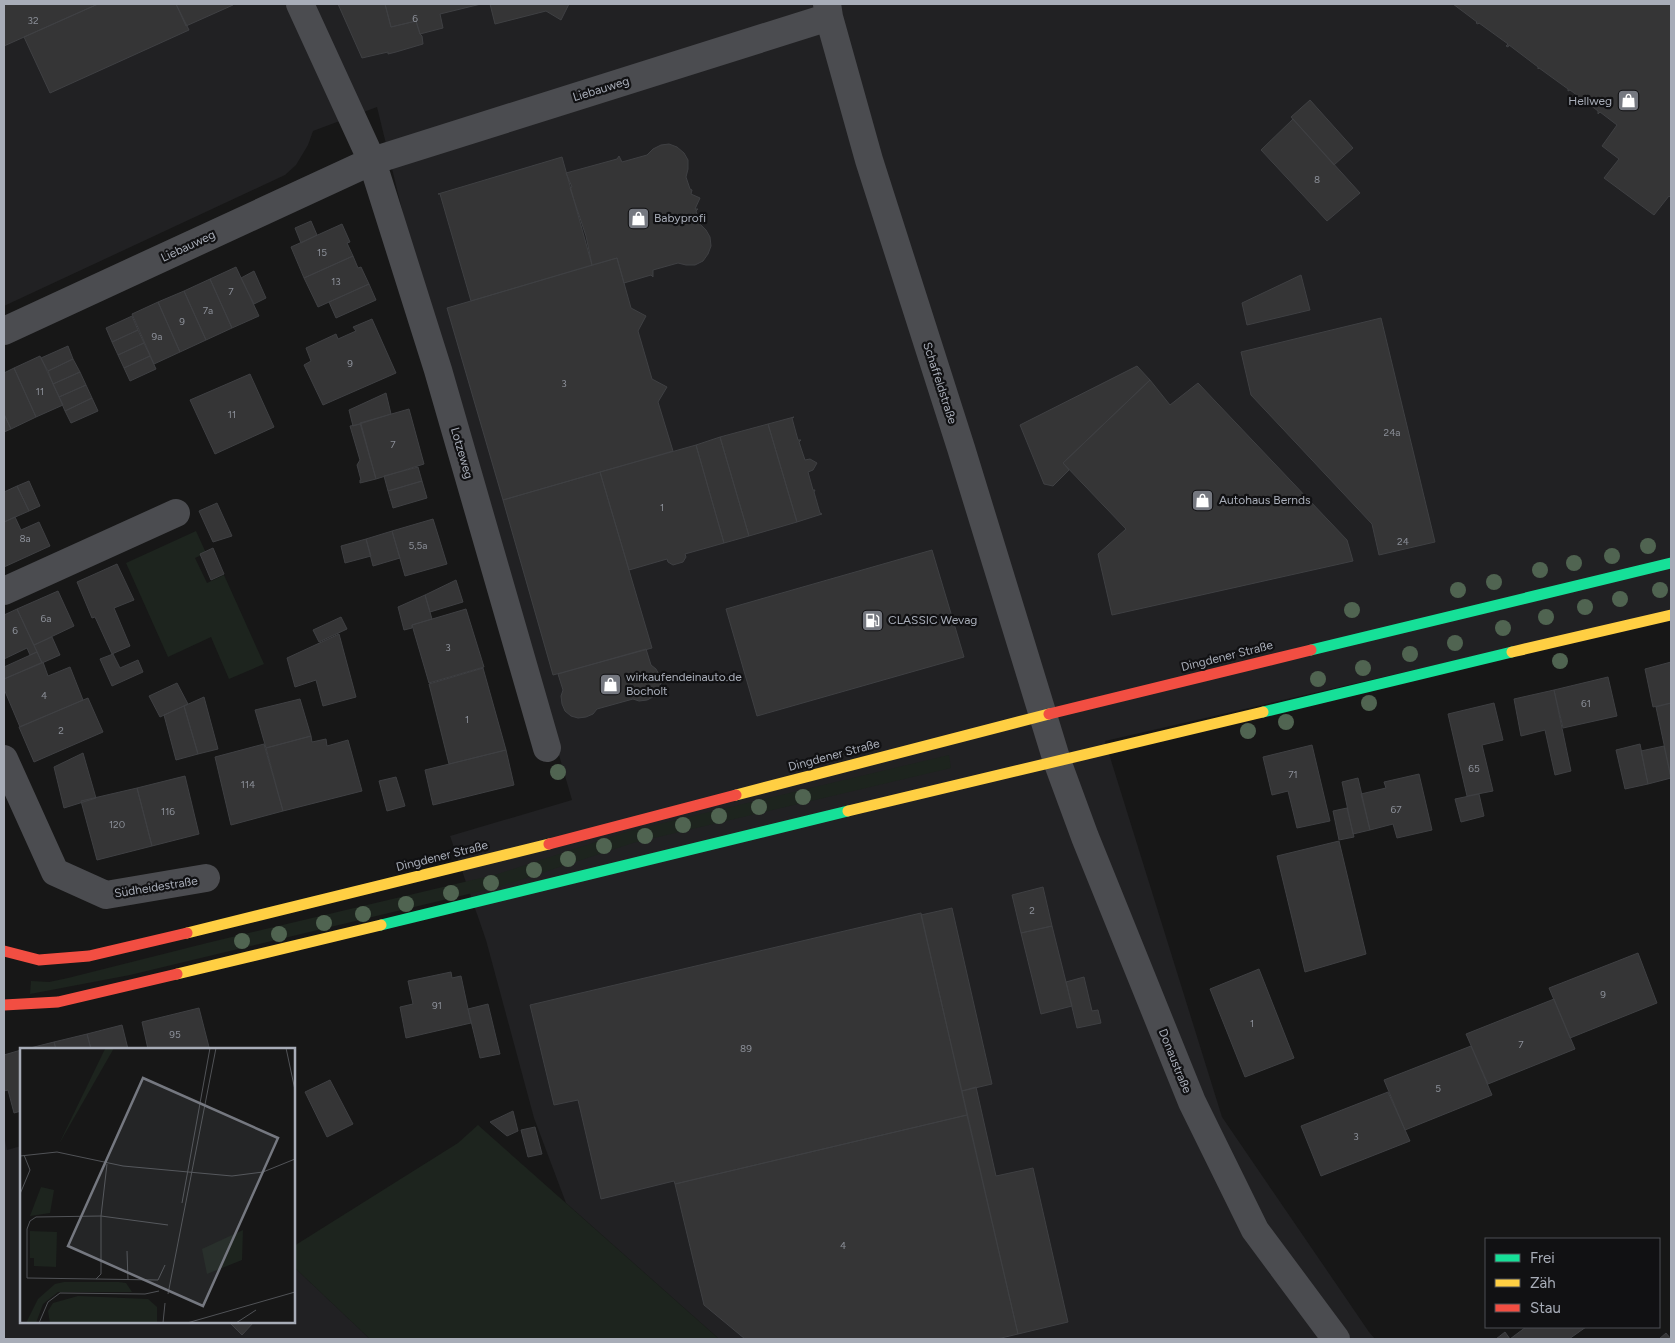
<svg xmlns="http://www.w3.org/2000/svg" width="1675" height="1343" viewBox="0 0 1675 1343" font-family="Figtree,sans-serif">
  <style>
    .built { fill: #212123 }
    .green { fill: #1d241e }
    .building { fill: #353536; stroke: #3f4043 }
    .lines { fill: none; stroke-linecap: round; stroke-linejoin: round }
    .street { stroke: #4b4c50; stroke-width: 28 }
    .fast { stroke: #16e098; stroke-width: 11 }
    .slow { stroke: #ffcf43; stroke-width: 11 }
    .jam { stroke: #f24e42; stroke-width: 11 }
    .tree { fill: #506451 }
    .labels { text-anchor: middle; stroke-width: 4.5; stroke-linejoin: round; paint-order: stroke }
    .number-label { font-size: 10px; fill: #8b8f98 }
    .street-label { font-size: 12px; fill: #a8adb8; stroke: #111113 }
    .poi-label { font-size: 12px; fill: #a8adb8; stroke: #111113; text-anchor: start }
    .inset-road { fill: none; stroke: #515357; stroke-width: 1 }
    .view { fill: #757880; fill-opacity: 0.15; stroke: #757880; stroke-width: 2.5 }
    .inset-edge { fill: none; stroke: #a8adb8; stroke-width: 2.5 }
  </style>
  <rect width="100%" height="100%" fill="#171717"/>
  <path class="built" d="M4,4H1671V611L1105,741L1222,1117L1369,1332L1375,1339H719L566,1203L534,1118L486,940L450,836L572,800L405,222L377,107L313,131L308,145L296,165L285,175L4,306Z
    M4,1135L7,1150L21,1146V1322H294V1267L370,1339H4Z"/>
  <path class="green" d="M196,531L206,553L195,558L207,583L224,575L264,664L229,679L211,637L168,657L126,563Z
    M949,755L951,768L633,843L502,886L130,975L30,994L31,981L49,982L68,978L211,942L498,874L629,831Z
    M478,1125L719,1339H370L294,1267V1246L458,1143Z"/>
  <path class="building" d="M4,4H98L4,46Z
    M98,4H176L189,30L50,93L24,37Z
    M176,4H232L233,5L186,26Z
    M338,4H385L391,27L416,21L420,34L422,36L423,44L396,52L388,54V52L362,58Z
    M385,4H481L440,14L443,28L420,34L416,21L391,27Z
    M490,4H572H569L561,20L546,11L495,24Z
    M1453,4H1671V198L1669,196L1654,215L1604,178L1619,159L1602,146L1617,125L1600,112L1598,114V111L1570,90L1568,91V89L1539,68L1538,69V67L1509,45L1508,47L1506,46L1508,44L1479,23L1478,24L1476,23L1477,22Z
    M1310,100L1353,148L1334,165L1291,117Z
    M1293,119L1360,193L1327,221L1261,150Z
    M669,144L677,147L684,153L688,160V169L686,177L690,189L692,190L691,194L700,198L695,209H698L696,211L700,224L706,230L710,237L711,246L708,254L703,261L695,265H686L678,263L653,270V277L651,275L624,283L617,258L592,265L586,236L570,188L572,187L566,173L617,159L619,156L622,162L647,155L653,149L661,145Z
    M562,157L592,265L471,301L440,194H438Z
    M311,221L317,235L301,243L295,228Z
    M342,224L350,242L347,243L353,256L304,278L291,247Z
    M353,256L358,268L361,267L369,284L318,307L304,278Z
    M617,258L631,308L646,316L638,331L652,379L667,387L658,402L673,451L503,500L447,308Z
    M236,267L259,316L232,328L210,279Z
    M254,271L266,298L254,304L241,278Z
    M1301,275L1310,310L1247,325L1242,303Z
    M210,279L232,328L206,340L184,291Z
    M369,284L376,300L336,318L329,302Z
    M184,291L206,340L180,352L158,302Z
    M158,302L180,352L154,364L132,314Z
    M132,316L138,330L112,342L106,328Z
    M1381,318L1435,542L1379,555L1372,524L1251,395L1241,352Z
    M372,319L396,373L323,405L304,365L311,361L306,348L336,334L338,339L356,331L353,327Z
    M138,330L144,343L118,355L112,342Z
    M144,343L150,356L124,368L118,355Z
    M68,346L73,359L48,371L41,358Z
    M40,356L63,405L36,417L14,368Z
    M150,356L156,369L130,381L124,368Z
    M73,359L80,372L53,384L48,371Z
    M1137,366L1150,380L1063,463L1069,470L1053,486L1044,484L1020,425Z
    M14,368L36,417L11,429L4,414V373Z
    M80,372L86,385L59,397L53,384Z
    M250,374L274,427L215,454L190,400Z
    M1150,380L1170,405L1198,383L1347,540L1353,561L1112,615L1098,554L1126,529L1063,463Z
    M86,385L92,398L65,411L59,397Z
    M386,393L391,414L353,426L349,410Z
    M92,398L98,411L71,423L65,411Z
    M409,409L424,464L376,479L360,423Z
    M4,414L11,429L4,432Z
    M794,417L792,418L798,440H801L799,442L805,460L810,459L817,463L813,470L808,472L813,490H815L814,492L820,513L822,514L797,522L768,424Z
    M361,424L376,479L360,483V480H361L357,465L360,460L350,426Z
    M768,424L797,522L749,536L720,437Z
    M720,437L749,536L724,543L696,445Z
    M696,445L724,543L685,554L686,557L683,562L673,565L668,562L667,559L629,570L600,472Z
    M418,467L422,481L388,491L384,476Z
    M600,472L652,648L553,675L503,500Z
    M29,481L40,506L29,511L17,486Z
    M422,481L427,498L393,508L388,491Z
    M17,486L29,511L4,522V492Z
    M217,503L232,536L213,542L199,511Z
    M15,517L21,530L39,522L50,546L4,567V522Z
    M433,519L447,564L405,576L392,531Z
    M392,531L400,558L373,566L366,539Z
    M366,539L371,556L345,563L341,546Z
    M213,548L224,574L211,580L200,554Z
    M932,550L964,657L757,716L726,609Z
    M117,564L134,600L114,608L130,646L112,654L95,617L92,618L77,582Z
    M456,580L463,602L430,612L425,595Z
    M58,591L74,626L34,645L17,609Z
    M425,595L432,619L412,625V628L404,630L398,607Z
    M17,609L37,652L30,655L27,648L4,659V615Z
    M466,609L484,667L429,683L412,625Z
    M341,617L347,629L319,642L313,630Z
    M339,634L356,697L323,706L316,680L295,687L287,658Z
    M52,637L60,655L42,663L34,645Z
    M646,649L651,665L656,669L660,676L661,683L658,691L653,697L647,700L639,701L633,699L597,709L593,714L586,717L578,718L571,716L565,711L562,704L561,696L563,690L558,674Z
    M37,652L42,663L4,679V667Z
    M113,654L120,668L138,660L143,672L112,686L100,659Z
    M43,662L48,676L70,667L83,700L20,727L4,689V679Z
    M1671,662V703L1653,707L1645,669Z
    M483,668L506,750L449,764L429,684Z
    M1608,677L1617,716L1563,728L1554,690Z
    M177,683L188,704L160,717L149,696Z
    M1554,690L1571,771L1555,775L1545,730L1521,736L1514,699Z
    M204,697L218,749L198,754L184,706Z
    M88,698L103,732L34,762L19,727Z
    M300,699L311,736L266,748L255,710Z
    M1494,703L1503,740L1482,745L1493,791L1467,796L1448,714Z
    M1671,703V777L1656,707Z
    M184,706L198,754L176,760L164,715Z
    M311,736L312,742L326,739L327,746L348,740L362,791L283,811L266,748Z
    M264,744L283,811L231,825L215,757Z
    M1640,744L1648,784L1625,789L1616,750Z
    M1312,745L1330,821L1297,828L1288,791L1272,795L1263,757Z
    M1664,746L1671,778L1648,784L1641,751Z
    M506,750L514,785L433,805L425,770Z
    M83,753L96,798L64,808L54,767Z
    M1419,774L1432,830L1397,838L1393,824L1370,830L1361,794L1386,788L1384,782Z
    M185,776L199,834L152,846L137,788Z
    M396,777L405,806L387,811L379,781Z
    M1358,778L1370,830L1353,834L1342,782Z
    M137,788L152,846L97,860L81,801Z
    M1479,794L1484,816L1461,822L1455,799Z
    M1347,808L1354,837L1339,840L1333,811Z
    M1339,841L1366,954L1305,972L1277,856Z
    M1043,887L1052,926L1021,933L1012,895Z
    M952,908L992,1084L962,1091L921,915Z
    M921,913L967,1115L675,1184L674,1181L601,1199L578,1100L554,1105L530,1005Z
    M1052,926L1072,1006L1041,1014L1021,933Z
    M1638,953L1657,1003L1570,1038L1549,988Z
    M1259,969L1294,1058L1245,1077L1210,989Z
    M451,972L452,978L461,976L471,1023L406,1038L400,1007L413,1004L408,981Z
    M1084,977L1092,1011L1098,1010L1101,1023L1077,1028L1066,982Z
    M1554,999L1575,1049L1488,1084L1466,1034Z
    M488,1004L500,1054L480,1058L468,1009Z
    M199,1008L209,1047L199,1049H148L142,1022Z
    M122,1025L128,1049H91L87,1034Z
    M87,1034L91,1049H56L54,1042Z
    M54,1042L56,1049H26Z
    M1471,1046L1492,1095L1405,1130L1384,1080Z
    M21,1050V1111L14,1113L8,1090L4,1091V1055Z
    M330,1080L353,1124L327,1137L305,1092Z
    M976,1087L996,1176L1033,1168L1068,1322L1018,1334L962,1091Z
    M1388,1092L1410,1141L1321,1176L1301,1126Z
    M513,1111L518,1131L507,1136L490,1122Z
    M967,1115L1018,1334L997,1339H745L704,1305L675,1184Z
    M535,1127L542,1154L528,1157L521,1130Z
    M229,1322H254L242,1335Z
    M1526,1327H1586L1569,1339H1496L1505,1332L1510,1339Z
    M1666,1333L1671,1339H1659Z"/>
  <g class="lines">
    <path class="street" d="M300,4L372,161L438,370L547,748
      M827,4L829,17L869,160L961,448L1057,761L1085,837L1192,1102L1255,1230L1336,1339
      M4,331L372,161L829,17
      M4,591L176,513
      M4,759L55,872L106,895L206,878"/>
    <path class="fast" d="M1311,650L1671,563
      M1263,712L1512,652
      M381,925L848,811"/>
    <path class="slow" d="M1512,652L1671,615
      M736,795L1049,714
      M848,811L1263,712
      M187,933L549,844
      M177,974L381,925"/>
    <path class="jam" d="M1049,714L1311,650
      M549,844L736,795
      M4,951L39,960L89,956L187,933
      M4,1005L58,1002L177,974"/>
  </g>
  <g class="tree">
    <circle cx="1648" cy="546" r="8"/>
    <circle cx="1612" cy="556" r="8"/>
    <circle cx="1574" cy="563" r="8"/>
    <circle cx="1540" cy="570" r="8"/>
    <circle cx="1494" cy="582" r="8"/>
    <circle cx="1458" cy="590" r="8"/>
    <circle cx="1660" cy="590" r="8"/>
    <circle cx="1620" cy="599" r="8"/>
    <circle cx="1585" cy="607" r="8"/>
    <circle cx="1352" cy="610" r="8"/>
    <circle cx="1546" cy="617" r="8"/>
    <circle cx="1503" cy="628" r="8"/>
    <circle cx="1455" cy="643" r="8"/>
    <circle cx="1410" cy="654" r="8"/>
    <circle cx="1560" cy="661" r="8"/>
    <circle cx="1363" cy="668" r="8"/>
    <circle cx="1318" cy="679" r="8"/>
    <circle cx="1369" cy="703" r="8"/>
    <circle cx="1286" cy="722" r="8"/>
    <circle cx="1248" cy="731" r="8"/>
    <circle cx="558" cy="772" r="8"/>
    <circle cx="803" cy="797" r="8"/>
    <circle cx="759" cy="807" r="8"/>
    <circle cx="719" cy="816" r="8"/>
    <circle cx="683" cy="825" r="8"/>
    <circle cx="645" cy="836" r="8"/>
    <circle cx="604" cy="846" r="8"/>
    <circle cx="568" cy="859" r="8"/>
    <circle cx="534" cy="870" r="8"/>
    <circle cx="491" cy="883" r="8"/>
    <circle cx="451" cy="893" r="8"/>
    <circle cx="406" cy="904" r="8"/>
    <circle cx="363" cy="914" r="8"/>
    <circle cx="324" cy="923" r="8"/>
    <circle cx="279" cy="934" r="8"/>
    <circle cx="242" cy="941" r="8"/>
  </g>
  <defs>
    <symbol id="shop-square" viewBox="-11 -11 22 22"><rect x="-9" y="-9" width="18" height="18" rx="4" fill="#757880" stroke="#111113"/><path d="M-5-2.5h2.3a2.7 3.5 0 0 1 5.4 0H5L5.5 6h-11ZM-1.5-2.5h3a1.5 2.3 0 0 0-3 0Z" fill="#fff"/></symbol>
    <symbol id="fuel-square" viewBox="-11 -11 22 22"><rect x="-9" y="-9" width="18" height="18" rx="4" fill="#757880" stroke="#111113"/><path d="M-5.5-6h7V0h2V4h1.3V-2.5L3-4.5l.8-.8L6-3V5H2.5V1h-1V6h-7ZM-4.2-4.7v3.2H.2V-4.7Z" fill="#fff"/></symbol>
  </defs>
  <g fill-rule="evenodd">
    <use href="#shop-square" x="1616" y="88" width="25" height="25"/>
    <use href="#shop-square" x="626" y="206" width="25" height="25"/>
    <use href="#shop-square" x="1190" y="488" width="25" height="25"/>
    <use href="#fuel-square" x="860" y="608" width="25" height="25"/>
    <use href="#shop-square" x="598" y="672" width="25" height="25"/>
  </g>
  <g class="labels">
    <g class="number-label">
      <text x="415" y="22">6</text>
      <text x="33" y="24">32</text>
      <text x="1317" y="183">8</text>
      <text x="322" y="256">15</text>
      <text x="336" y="285">13</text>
      <text x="231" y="295">7</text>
      <text x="208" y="314">7a</text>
      <text x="182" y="325">9</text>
      <text x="157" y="340">9a</text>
      <text x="350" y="367">9</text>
      <text x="564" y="387">3</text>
      <text x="40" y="395">11</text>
      <text x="232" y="418">11</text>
      <text x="1392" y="436">24a</text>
      <text x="393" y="448">7</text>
      <text x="662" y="511">1</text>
      <text x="25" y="542">8a</text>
      <text x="1403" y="545">24</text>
      <text x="418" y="549">5,5a</text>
      <text x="46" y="622">6a</text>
      <text x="15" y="634">6</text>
      <text x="448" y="651">3</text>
      <text x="44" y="699">4</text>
      <text x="1586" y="707">61</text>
      <text x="467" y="723">1</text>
      <text x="61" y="734">2</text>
      <text x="1474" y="772">65</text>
      <text x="1293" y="778">71</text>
      <text x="248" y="788">114</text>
      <text x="1396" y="813">67</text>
      <text x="168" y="815">116</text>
      <text x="117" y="828">120</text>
      <text x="1032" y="914">2</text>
      <text x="1603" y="998">9</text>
      <text x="437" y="1009">91</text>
      <text x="1252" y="1027">1</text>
      <text x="175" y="1038">95</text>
      <text x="1521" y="1048">7</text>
      <text x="746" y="1052">89</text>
      <text x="1438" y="1092">5</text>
      <text x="1356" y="1140">3</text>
      <text x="843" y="1249">4</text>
    </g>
    <g class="street-label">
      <text transform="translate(601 89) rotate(-17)" y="4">Liebauweg</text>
      <text transform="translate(188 246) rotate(-25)" y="4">Liebauweg</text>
      <text transform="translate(940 383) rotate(72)" y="4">Schaffeldstraße</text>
      <text transform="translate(462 453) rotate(74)" y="4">Lotzeweg</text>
      <text transform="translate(1227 656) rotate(-14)" y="4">Dingdener Straße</text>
      <text transform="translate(834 755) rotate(-15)" y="4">Dingdener Straße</text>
      <text transform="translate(442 856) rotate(-14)" y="4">Dingdener Straße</text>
      <text transform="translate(156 887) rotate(-9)" y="4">Südheidestraße</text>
      <text transform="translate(1175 1061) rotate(68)" y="4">Donaustraße</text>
    </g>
    <g class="poi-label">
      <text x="1612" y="105" text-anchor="end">Hellweg</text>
      <text x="654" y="222">Babyprofi</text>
      <text x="1219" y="504">Autohaus Bernds</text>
      <text x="888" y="624">CLASSIC Wevag</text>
      <text x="626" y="681">wirkaufendeinauto.de<tspan x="626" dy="14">Bocholt</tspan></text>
    </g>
  </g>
  <g transform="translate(20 1048)">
    <rect width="275" height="275" fill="#171717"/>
    <path d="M86,0H94L39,96L84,3ZM21,139L34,142L30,165L10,168ZM223,182L222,212L187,226L182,201ZM10,183L37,184L36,219L14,218V210H10ZM44,234H99L106,235L112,244H38L23,256L16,275H6L18,251L35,236ZM58,248L128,251L137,259V274L30,275L28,263L33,255Z" fill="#1d241e"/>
    <path class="inset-road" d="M266,0L275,42M0,108L37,104L103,118L212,128L243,124L275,111M87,116L81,168V226L76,231L7,230V181L10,173L16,169L81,168L148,177M0,146L10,122L4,107M162,155L190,0M107,203L108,232M76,231L138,232L145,217M148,246L196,0M19,275L28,254L40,245L125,246L139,243M143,275L145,255M167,275L275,244M216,275L236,262"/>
    <path class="view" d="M123,30L258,90L183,258L48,198Z"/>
    <rect width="275" height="275" class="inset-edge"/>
  </g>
  <rect width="1675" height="1343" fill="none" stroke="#a8adb8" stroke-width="10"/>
  <rect x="1485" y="1238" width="175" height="90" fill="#111113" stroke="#4d4f55"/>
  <rect x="1495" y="1254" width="25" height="8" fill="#16e098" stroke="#4d4f55"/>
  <text x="1530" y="1263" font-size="15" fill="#a8adb8">Frei</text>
  <rect x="1495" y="1279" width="25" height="8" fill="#ffcf43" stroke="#4d4f55"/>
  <text x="1530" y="1288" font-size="15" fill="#a8adb8">Zäh</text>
  <rect x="1495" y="1304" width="25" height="8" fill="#f24e42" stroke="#4d4f55"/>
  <text x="1530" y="1313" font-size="15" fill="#a8adb8">Stau</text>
</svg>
